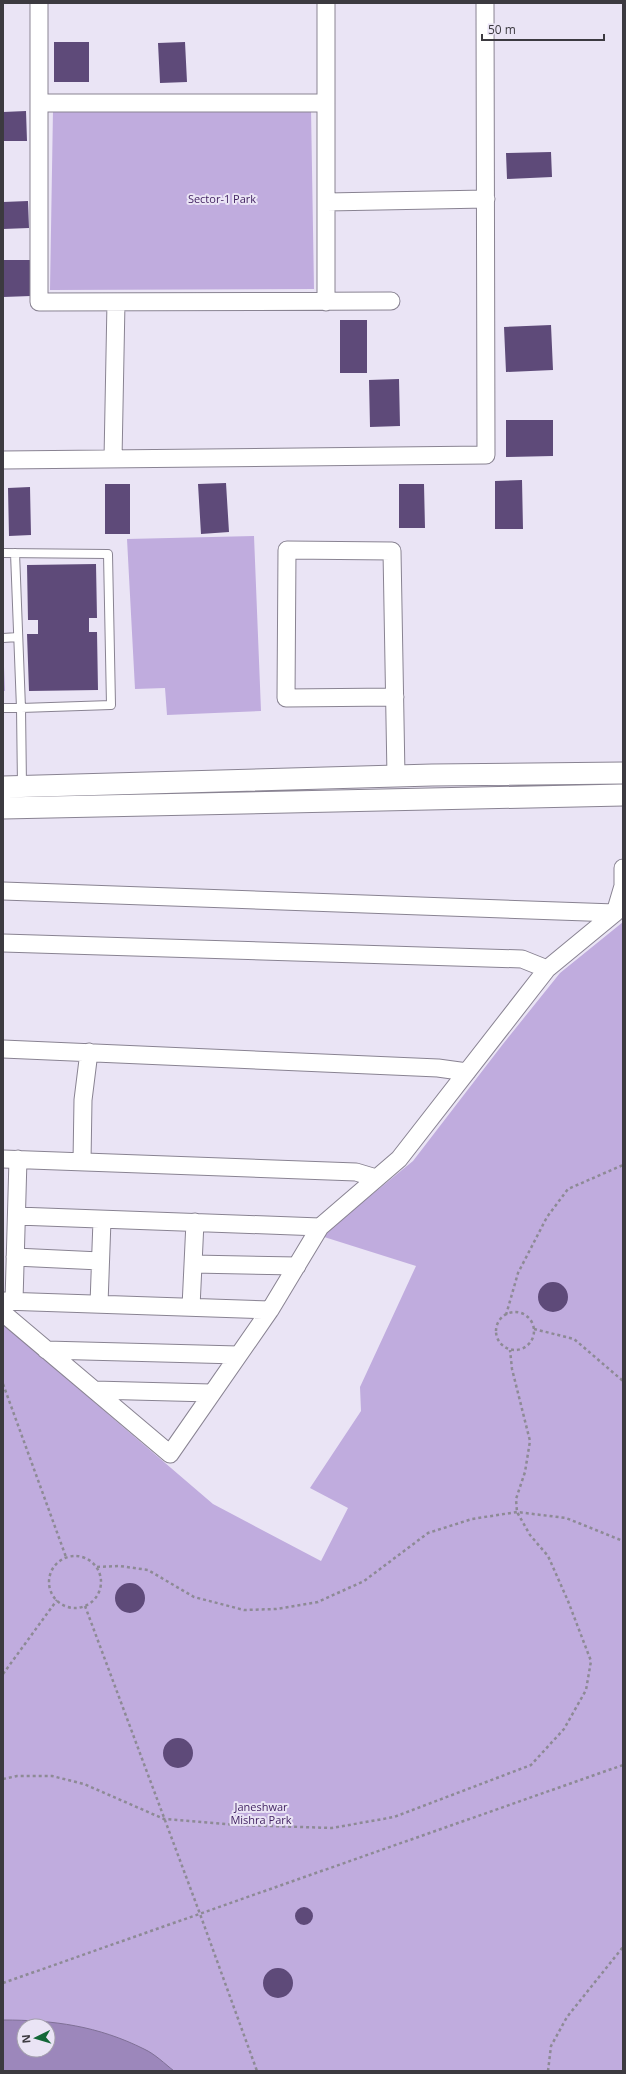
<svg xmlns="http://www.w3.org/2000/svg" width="626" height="2074" viewBox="0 0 626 2074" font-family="'Open Sans',sans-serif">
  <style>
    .green { fill: #c0acde; fill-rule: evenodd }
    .water { fill: #9c87bb; stroke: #7f7096; fill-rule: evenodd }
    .building { fill: #5e4a79 }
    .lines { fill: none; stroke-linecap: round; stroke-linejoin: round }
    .service-casing { stroke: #898392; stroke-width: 10 }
    .minor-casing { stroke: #898392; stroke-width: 19 }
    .tertiary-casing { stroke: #898392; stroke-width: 23 }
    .path { stroke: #8d8a95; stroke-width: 2.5; stroke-dasharray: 3 3; stroke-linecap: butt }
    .service { stroke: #fff; stroke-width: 8 }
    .minor { stroke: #fff; stroke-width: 17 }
    .tertiary { stroke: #fff; stroke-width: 21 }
    .labels { text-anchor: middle; stroke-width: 4; stroke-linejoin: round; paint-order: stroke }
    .park-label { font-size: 11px; fill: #3f1f5f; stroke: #eae4f5 }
  </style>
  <rect width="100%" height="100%" fill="#eae4f5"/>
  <path class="green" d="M311,109L314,289L50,290L53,110Z
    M254,536L261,711L167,715L165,688L135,689L127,539Z
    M3,642L5,691H3Z
    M623,922V2071H3V1324L213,1504L321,1561L348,1508L310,1488L361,1411L360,1387L416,1266L321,1236L413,1161L503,1044L560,973ZM24,2026H48V2050H24Z"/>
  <path class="water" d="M3,2020C54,2020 98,2026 144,2049C155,2054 165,2064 174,2071H3ZM24,2026H48V2050H24Z"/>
  <path class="building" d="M54,42H89V82H54Z
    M185,42L187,82L160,83L158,43Z
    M26,111L27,141H3V112Z
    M551,152L552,177L507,179L506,153Z
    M28,201L29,228L3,229V202Z
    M3,260H30L31,296L3,297Z
    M340,320H367V373H340Z
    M551,325L553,370L506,372L504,327Z
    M399,379L400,426L370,427L369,380Z
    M506,420H553V456L506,457Z
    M522,480L523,529H495V481Z
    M226,483L229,532L201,534L198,484Z
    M105,484H130V534H105Z
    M399,484H424L425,528H399Z
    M30,487L31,535L9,536L8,488Z
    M96,564L97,618H89V632H97L98,690L29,691L27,634H38V620H28L27,565Z
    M538 1297a15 15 0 1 1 30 0a15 15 0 1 1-30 0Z
    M115 1598a15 15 0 1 1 30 0a15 15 0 1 1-30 0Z
    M163 1753a15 15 0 1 1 30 0a15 15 0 1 1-30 0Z
    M295 1916a9 9 0 1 1 18 0a9 9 0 1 1-18 0Z
    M263 1983a15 15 0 1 1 30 0a15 15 0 1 1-30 0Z"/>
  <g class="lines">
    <defs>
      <path id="service" d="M3,553L108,554L111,705L21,708L22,786
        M3,638L18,637
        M3,708H21L15,553"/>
      <path id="minor" d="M39,3V302L391,301
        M39,103H326
        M327,202L486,199
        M326,302V3
        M113,459L116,302
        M3,460L486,455L485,3
        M395,697L286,698L287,550L392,551L396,776
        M623,868V884
        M3,891L615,913
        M3,943L522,959L547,969
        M3,1049L438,1068L467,1072
        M3,1159L356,1172L376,1178
        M82,1162L83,1100L89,1052
        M17,1216L320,1227
        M15,1257L100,1261
        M193,1264L297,1266
        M3,1301L270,1310
        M14,1301L18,1159
        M99,1304L102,1220
        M191,1307L195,1222
        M3,1313L170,1454L270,1310L320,1227L399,1159L547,969L615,913L623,886
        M46,1350L238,1355
        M94,1390L211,1393"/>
      <path id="tertiary" d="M3,787L432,775L623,773
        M3,808L623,795"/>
    </defs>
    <use href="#service" class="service-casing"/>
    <use href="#minor" class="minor-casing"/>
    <use href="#tertiary" class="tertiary-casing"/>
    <path class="path" d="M496 1331a19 19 0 1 1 38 0a19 19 0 1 1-38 0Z
      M506,1315L518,1273L547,1217L568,1189L623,1165
      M534,1329L574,1339L623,1381
      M3,1384L66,1557
      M49 1582a26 26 0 1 1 52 0a26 26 0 1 1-52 0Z
      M97,1567L120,1566L148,1570L194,1597L244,1610L276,1609L318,1602L364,1581L428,1533L472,1519L517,1512L566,1518L623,1541
      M85,1606L200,1914L257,2071
      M3,1674L57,1600
      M3,1779L17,1776H52L84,1784L164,1819L239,1825L332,1828L394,1817L531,1765L564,1729L586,1690L591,1661L568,1601L548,1556L530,1535L517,1512L516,1499L525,1472L530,1441L512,1369L510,1350
      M3,1983L623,1765
      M548,2071L551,2046L567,2017L623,1947"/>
    <use href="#service" class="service"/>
    <use href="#minor" class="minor"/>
    <use href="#tertiary" class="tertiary"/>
  </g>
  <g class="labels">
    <g class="park-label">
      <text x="222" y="203">Sector-1 Park</text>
      <text x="261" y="1811">Janeshwar<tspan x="261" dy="13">Mishra Park</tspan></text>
    </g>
  </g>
  <rect width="626" height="2074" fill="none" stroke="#3c3a40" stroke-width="8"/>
  <g transform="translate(36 2038) rotate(265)"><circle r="19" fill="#eae4f5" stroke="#a4a0ad"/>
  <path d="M0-3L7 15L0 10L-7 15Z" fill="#136738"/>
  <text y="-6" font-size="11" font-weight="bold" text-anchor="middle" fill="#3c3a40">N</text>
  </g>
  <path d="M482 34v6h122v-6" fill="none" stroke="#3c3a40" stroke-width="2"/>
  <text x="488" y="34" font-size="12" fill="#3c3a40" stroke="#eae4f5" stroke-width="3" paint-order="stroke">50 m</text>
</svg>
